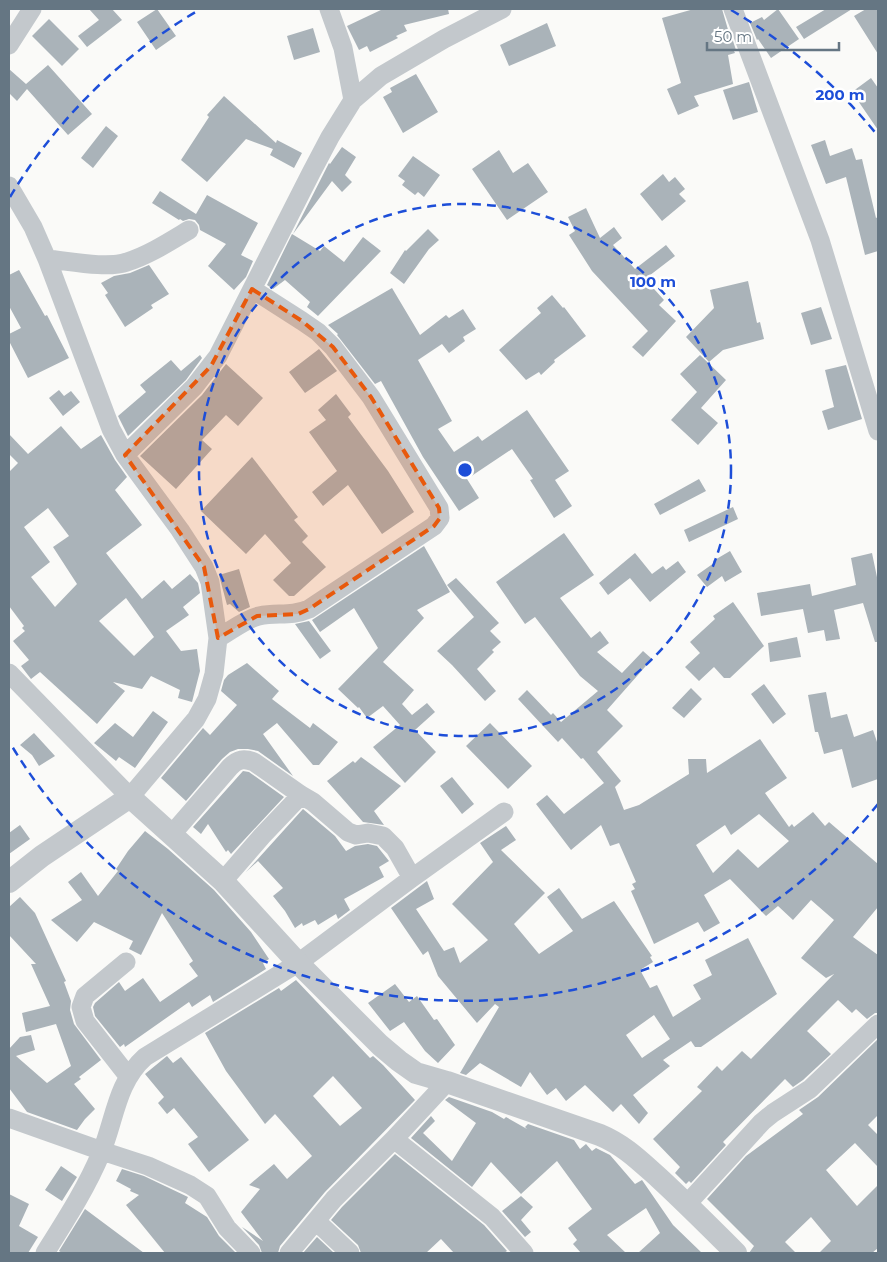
<svg xmlns="http://www.w3.org/2000/svg" width="887" height="1262" viewBox="0 0 887 1262" font-family="Montserrat,sans-serif">
  <style>
    .building { fill: #aab3b9; fill-rule: evenodd }
    .lines { fill: none; stroke-linecap: round; stroke-linejoin: round }
    .minor { stroke: #c3c8cc; stroke-width: 19 }
    .tertiary { stroke: #c3c8cc; stroke-width: 22 }
    .marked { fill: #e8590c; fill-opacity: 0.2; stroke: #e8590c; stroke-width: 4; stroke-dasharray: 10 6; stroke-linejoin: round }
    .ring { fill: none; stroke: #1d4ed8; stroke-width: 2.5; stroke-dasharray: 9 6 }
    .centre { fill: #1d4ed8; stroke: #fff; stroke-width: 2.5 }
    .ring-label { font-size: 15px; text-anchor: middle; font-weight: bold; fill: #1d4ed8; stroke: #fff; stroke-width: 5; stroke-linejoin: round; paint-order: stroke }
  </style>
  <rect width="100%" height="100%" fill="#fafaf8"/>
  <path class="building" d="M89,9H112L122,20L87,47L78,36L99,20Z
    M157,9L176,36L156,50L137,22Z
    M383,9H448L449,14L404,25L407,31L396,36L398,38L370,52L367,46L359,50L347,26Z
    M694,9H722L729,33L730,32L736,50L734,51L735,53L728,55L733,84L694,96L699,106L678,115L667,89L681,83L662,18Z
    M778,9L799,39L771,58L758,39L757,40L750,23L762,17L764,20Z
    M826,9H852L804,39L796,27Z
    M866,9H878V54L854,16Z
    M49,19L79,49L62,66L32,36Z
    M547,23L556,46L509,66L500,45Z
    M313,28L320,52L294,60L287,36Z
    M48,65L92,114L68,135L27,89L17,101L9,93V69L26,84Z
    M416,74L438,112L403,133L383,97L392,92L390,88Z
    M871,78L878,88V130L852,92Z
    M749,82L758,112L733,120L723,90Z
    M224,96L276,143L277,140L302,153L294,168L270,155L273,149L246,139L207,182L181,160L209,117L207,115Z
    M106,126L118,136L93,168L81,158Z
    M825,140L830,156L852,148L856,160L862,159L876,218L878,217V251L865,255L846,177L826,184L811,145Z
    M342,147L356,157L345,175L352,182L342,192L332,181L293,234L329,163L330,164Z
    M499,150L513,173L528,163L548,192L507,220L472,169Z
    M413,156L440,175L424,197L418,192L415,195L402,185L405,181L398,176Z
    M663,174L669,182L675,177L685,189L679,194L686,201L662,221L640,194Z
    M160,191L196,214L207,195L258,223L241,255L253,261L246,277L234,290L208,266L226,244L200,230L199,225L195,220L189,219L183,221L180,219L179,220L152,203Z
    M586,208L600,238L614,227L622,238L613,245L635,269L666,245L675,256L645,279L664,300L659,305L676,321L643,357L632,347L648,331L592,271L569,235L575,231L568,217Z
    M428,229L439,240L429,249L404,284L390,273L405,250L406,251Z
    M292,234L320,251L324,246L344,262L363,237L381,251L318,316L307,307L310,302L285,280L273,289L267,285Z
    M149,265L169,294L151,305L153,308L125,327L105,295L108,293L101,283L114,276L130,273Z
    M19,270L45,316L47,315L69,358L28,378L9,341V334L21,328L9,306V275Z
    M748,281L757,323L760,322L764,339L723,350L709,362L686,337L714,308L710,290Z
    M392,288L420,335L446,315L449,318L463,309L476,329L463,337L465,341L449,353L442,344L418,360L452,421L438,429L454,452L478,436L482,441L527,410L569,471L555,480L572,506L554,518L530,480L533,479L512,449L467,479L479,498L459,511L423,457L381,381L375,384L337,335L338,334L328,325Z
    M552,295L563,308L564,307L586,336L554,360L555,362L541,375L539,372L526,380L499,350L541,313L537,308Z
    M821,307L832,339L811,345L801,313Z
    M319,349L337,371L305,393L289,372Z
    M200,355L202,358L186,380L128,436L118,416L146,392L140,385L171,360L181,371Z
    M700,355L726,380L701,408L718,423L698,445L671,420L697,392L680,374Z
    M226,364L263,398L238,426L226,415L202,440L212,449L176,489L140,456L202,395Z
    M846,365L862,419L828,430L822,411L834,407L825,370Z
    M59,390L64,396L71,391L80,402L63,416L49,398Z
    M336,394L351,414L348,417L388,471L414,512L382,534L348,485L323,506L312,492L337,471L309,432L326,420L318,410Z
    M61,426L81,449L101,435L115,460L127,477L115,490L142,525L106,553L142,599L164,580L172,589L190,574L198,583L200,593L183,607L189,615L166,631L181,651L197,649L200,671L192,702L178,698L180,690L151,676L142,689L113,682L125,691L97,724L40,672L31,679L21,666L29,660L13,641L25,631L22,628L24,626L9,606V472L18,463L9,454V434L28,454ZM48,508L69,536L53,547L77,584L55,607L31,577L50,562L24,527ZM126,598L154,637L134,656L99,621Z
    M252,457L298,517L294,520L308,536L302,542L326,567L294,596H289L273,580L291,563L265,534L246,554L201,511Z
    M699,479L706,491L660,515L654,504Z
    M733,507L738,519L689,542L684,530Z
    M564,533L594,575L560,598L591,638L600,631L609,643L597,652L622,673L643,651L652,659L607,710L623,726L597,752L621,781L615,787L624,810L639,805L689,774L688,759H706L707,773L760,739L787,778L765,793L789,827L792,824L794,827L813,812L825,826L829,822L878,864V907L853,937L878,955V1013H875L867,1019L856,1009L852,1013L838,1000L807,1031L831,1054L803,1080L793,1087L785,1079L723,1142L726,1145L691,1183L689,1181L686,1184L675,1173L680,1167L653,1139L702,1091L697,1087L717,1066L722,1071L742,1051L751,1059L834,974L826,978L801,958L834,920L811,900L793,920L778,906L766,916L730,879L704,895L720,923L704,932L698,922L654,944L631,891L635,889L632,884L636,882L619,843L610,846L601,825L571,850L536,804L547,795L564,814L604,783L583,758L581,759L562,738L558,742L518,699L527,690L551,715L553,713L561,722L598,691L580,676L535,617L525,624L496,582ZM759,814L789,841L758,868L738,849L713,873L696,845L725,825L731,835Z
    M424,546L450,592L417,610L424,618L383,662L414,690L402,704L412,715L427,703L435,712L415,730L436,752L405,783L373,747L400,725L383,706L367,718L359,707L358,708L338,689L378,648L354,608L320,632L312,620Z
    M730,551L742,572L725,582L722,576L707,587L697,575L714,563L713,561Z
    M635,553L652,574L663,566L666,570L678,561L686,572L650,602L630,578L608,595L599,583Z
    M872,553L878,582V642H875L863,603L834,610L840,639L826,641L824,630L808,633L803,609L761,616L757,593L810,584L812,596L856,585L851,558Z
    M239,569L250,607L239,612L230,604L227,605L219,575Z
    M456,578L499,623L490,631L501,642L492,650L494,652L477,669L496,691L485,701L452,665L437,651L474,617L447,585Z
    M733,602L764,646L730,678H724L714,667L699,681L685,667L700,653L690,642L715,619L713,616Z
    M309,621L331,651L320,659L295,624Z
    M797,637L801,657L770,662L768,643Z
    M247,663L279,691L272,699L310,728L313,723L338,742L319,765H313L277,723L263,734L293,776L258,751L248,749H238L230,752L222,759L186,801L161,778L203,728L210,735L237,705L221,691L224,680L228,675Z
    M764,684L786,714L773,724L751,694Z
    M691,688L702,699L684,718L672,708Z
    M826,692L831,718L847,714L854,737L873,730L878,745V779L852,788L842,749L824,754L818,732H815L808,695Z
    M153,711L168,722L135,768L119,757L116,761L94,743L115,723L133,737Z
    M490,723L532,766L508,789L466,746Z
    M34,733L55,756L39,766L32,755L20,745Z
    M361,757L401,786L374,811L384,825L363,822L327,781L353,761L355,763Z
    M243,771L249,772L284,797L231,854L228,850L226,852L208,824L201,834L193,827Z
    M452,777L474,804L462,814L440,786Z
    M303,809L335,836L346,851L355,846L368,844L377,846L389,861L379,867L384,877L344,899L350,910L338,919L336,914L318,925L315,920L303,926L302,923L295,928L285,911L273,896L283,888L258,861L246,872Z
    M20,825L30,839L9,854V833Z
    M506,826L516,840L501,850L545,893L514,924L539,954L573,931L547,897L559,888L582,919L614,901L652,956L650,957L653,962L640,970L650,988L657,985L673,1017L701,999L693,985L712,975L705,960L748,938L777,994L701,1047H695L691,1041L663,1060L670,1066L633,1095L648,1113L639,1124L621,1104L613,1112L585,1085L566,1101L556,1088L547,1095L530,1072L521,1087L480,1063L466,1075L460,1073L499,1007L495,1004L477,1023L438,976L428,951L423,955L391,908L427,881L434,899L416,909L444,951L454,947L460,963L488,940L452,904L493,862L480,843ZM654,1015L670,1039L642,1058L626,1035Z
    M145,831L168,849L214,890L251,932L269,959L263,963L266,969L213,1002L210,995L192,1007L189,1002L125,1047L124,1044L120,1047L95,1016L93,1007L95,1003L119,982L125,991L143,978L160,1002L198,976L189,964L193,961L162,913L141,955L129,949L133,941L94,922L77,942L51,920L82,900L68,882L81,872L98,896L118,871L116,869L128,851Z
    M20,897L35,913L66,981L64,982L71,1001L70,1010L74,1024L101,1060L79,1077L81,1079L74,1084L95,1109L85,1119L77,1130L27,1112L9,1088V1049L20,1037L31,1035L35,1050L16,1056L47,1083L71,1066L56,1024L26,1032L22,1013L50,1006L31,964H36L9,935V907Z
    M296,980L370,1058L373,1056L383,1065L415,1100L325,1192L280,1246L278,1253H262L259,1245L242,1227L263,1241L241,1212L260,1189L249,1185L274,1164L287,1179L312,1156L275,1114L265,1124L226,1071L205,1033L279,988L281,991ZM333,1076L362,1108L340,1126L313,1096Z
    M395,984L409,1002L417,996L434,1020L437,1019L455,1045L438,1063L425,1051L404,1022L390,1031L368,1003Z
    M878,1039V1115L868,1125L878,1135V1167L855,1143L826,1170L857,1206L878,1185V1248L872,1253H819L831,1241L811,1217L785,1242L796,1253H749L754,1246L707,1199L746,1156L803,1114L799,1110L818,1097Z
    M167,1056L173,1063L181,1057L249,1140L209,1172L188,1144L198,1137L174,1108L167,1114L158,1103L164,1097L145,1074Z
    M449,1097L492,1112L504,1119L506,1117L527,1129L525,1127L528,1124L574,1140L580,1149L586,1144L592,1151L596,1148L610,1155L635,1184L642,1180L673,1225L702,1253H638L660,1233L646,1208L607,1235L626,1253H581L573,1244L577,1240L568,1228L592,1209L557,1161L521,1194L491,1162L472,1187L411,1138L431,1116L435,1121L423,1133L452,1161L476,1123L445,1100Z
    M395,1154L484,1225L507,1251L504,1253H454L441,1239L426,1253H361L358,1245L331,1220L342,1207Z
    M61,1166L77,1177L62,1201L45,1190Z
    M122,1169L144,1176L188,1197L185,1203L207,1217L219,1236L236,1253H165L126,1205L139,1195L130,1191L131,1189L116,1181Z
    M9,1194L29,1204L19,1226L38,1237L28,1253H9Z
    M521,1196L533,1207L521,1220L531,1232L525,1237L502,1211Z
    M85,1209L144,1253H62L59,1251Z
    M317,1237L334,1253H303Z"/>
  <g class="lines">
    <path class="minor" d="M329,9L343,48L353,100
      M733,9L820,240L878,431
      M9,45L32,9
      M9,186L33,227L47,259L111,429L125,455
      M47,259C69,261 107,269 127,262C149,255 169,242 189,230
      M218,638C231,631 245,619 259,616C278,612 290,617 309,609L434,526L440,518L439,508L371,397L333,347L318,332L302,321L252,289
      M9,673L130,797L196,719L207,699L214,674L218,638L210,582L204,567L180,530L125,455L194,387L218,356L311,173L330,137L353,100L381,76L444,39L502,9
      M172,834L230,767C238,759 244,758 254,762L301,795L313,802L348,832L356,835L368,833L383,836L395,848L412,878
      M223,881L262,836L301,795
      M126,962L85,996L81,1007L85,1021L128,1076
      M9,1118L102,1151L148,1166L190,1185L207,1196L227,1228L251,1253
      M394,1139L492,1217L524,1253
      M687,1204L762,1122L773,1113L810,1089L878,1024
      M316,1221L350,1253
      M45,1253C65,1221 86,1189 101,1153C115,1120 116,1083 145,1057L298,963L412,878L504,812
      M289,1253L334,1199L394,1139L447,1082"/>
    <path class="tertiary" d="M9,882L42,856L130,797L223,881L298,963L380,1045L399,1061L416,1073L447,1082L600,1135C624,1145 640,1161 659,1178C685,1202 711,1228 736,1253"/>
  </g>
  <path class="marked" d="M252,289L302,321L333,347L371,397L439,508L440,518L434,526L309,609L298,614L257,616L218,638L204,567L125,455L211,366Z"/>
  <g class="ring">
    <circle cx="465" cy="470" r="266"/>
    <path d="M878 804A531 531 0 0 1 10 743M10 197A531 531 0 0 1 199 10M731 10A531 531 0 0 1 878 136"/>
  </g>
  <circle cx="465" cy="470" r="8" class="centre"/>
  <g class="ring-label">
    <text x="840" y="100">200 m</text>
    <text x="653" y="287">100 m</text>
  </g>
  <rect width="887" height="1262" fill="none" stroke="#657683" stroke-width="20"/>
  <path d="M707 42v8h132v-8" fill="none" stroke="#657683" stroke-width="2.5"/>
  <text x="714" y="42" font-size="15" fill="#657683" stroke="#ffffff" stroke-width="4" paint-order="stroke">50 m</text>
</svg>
